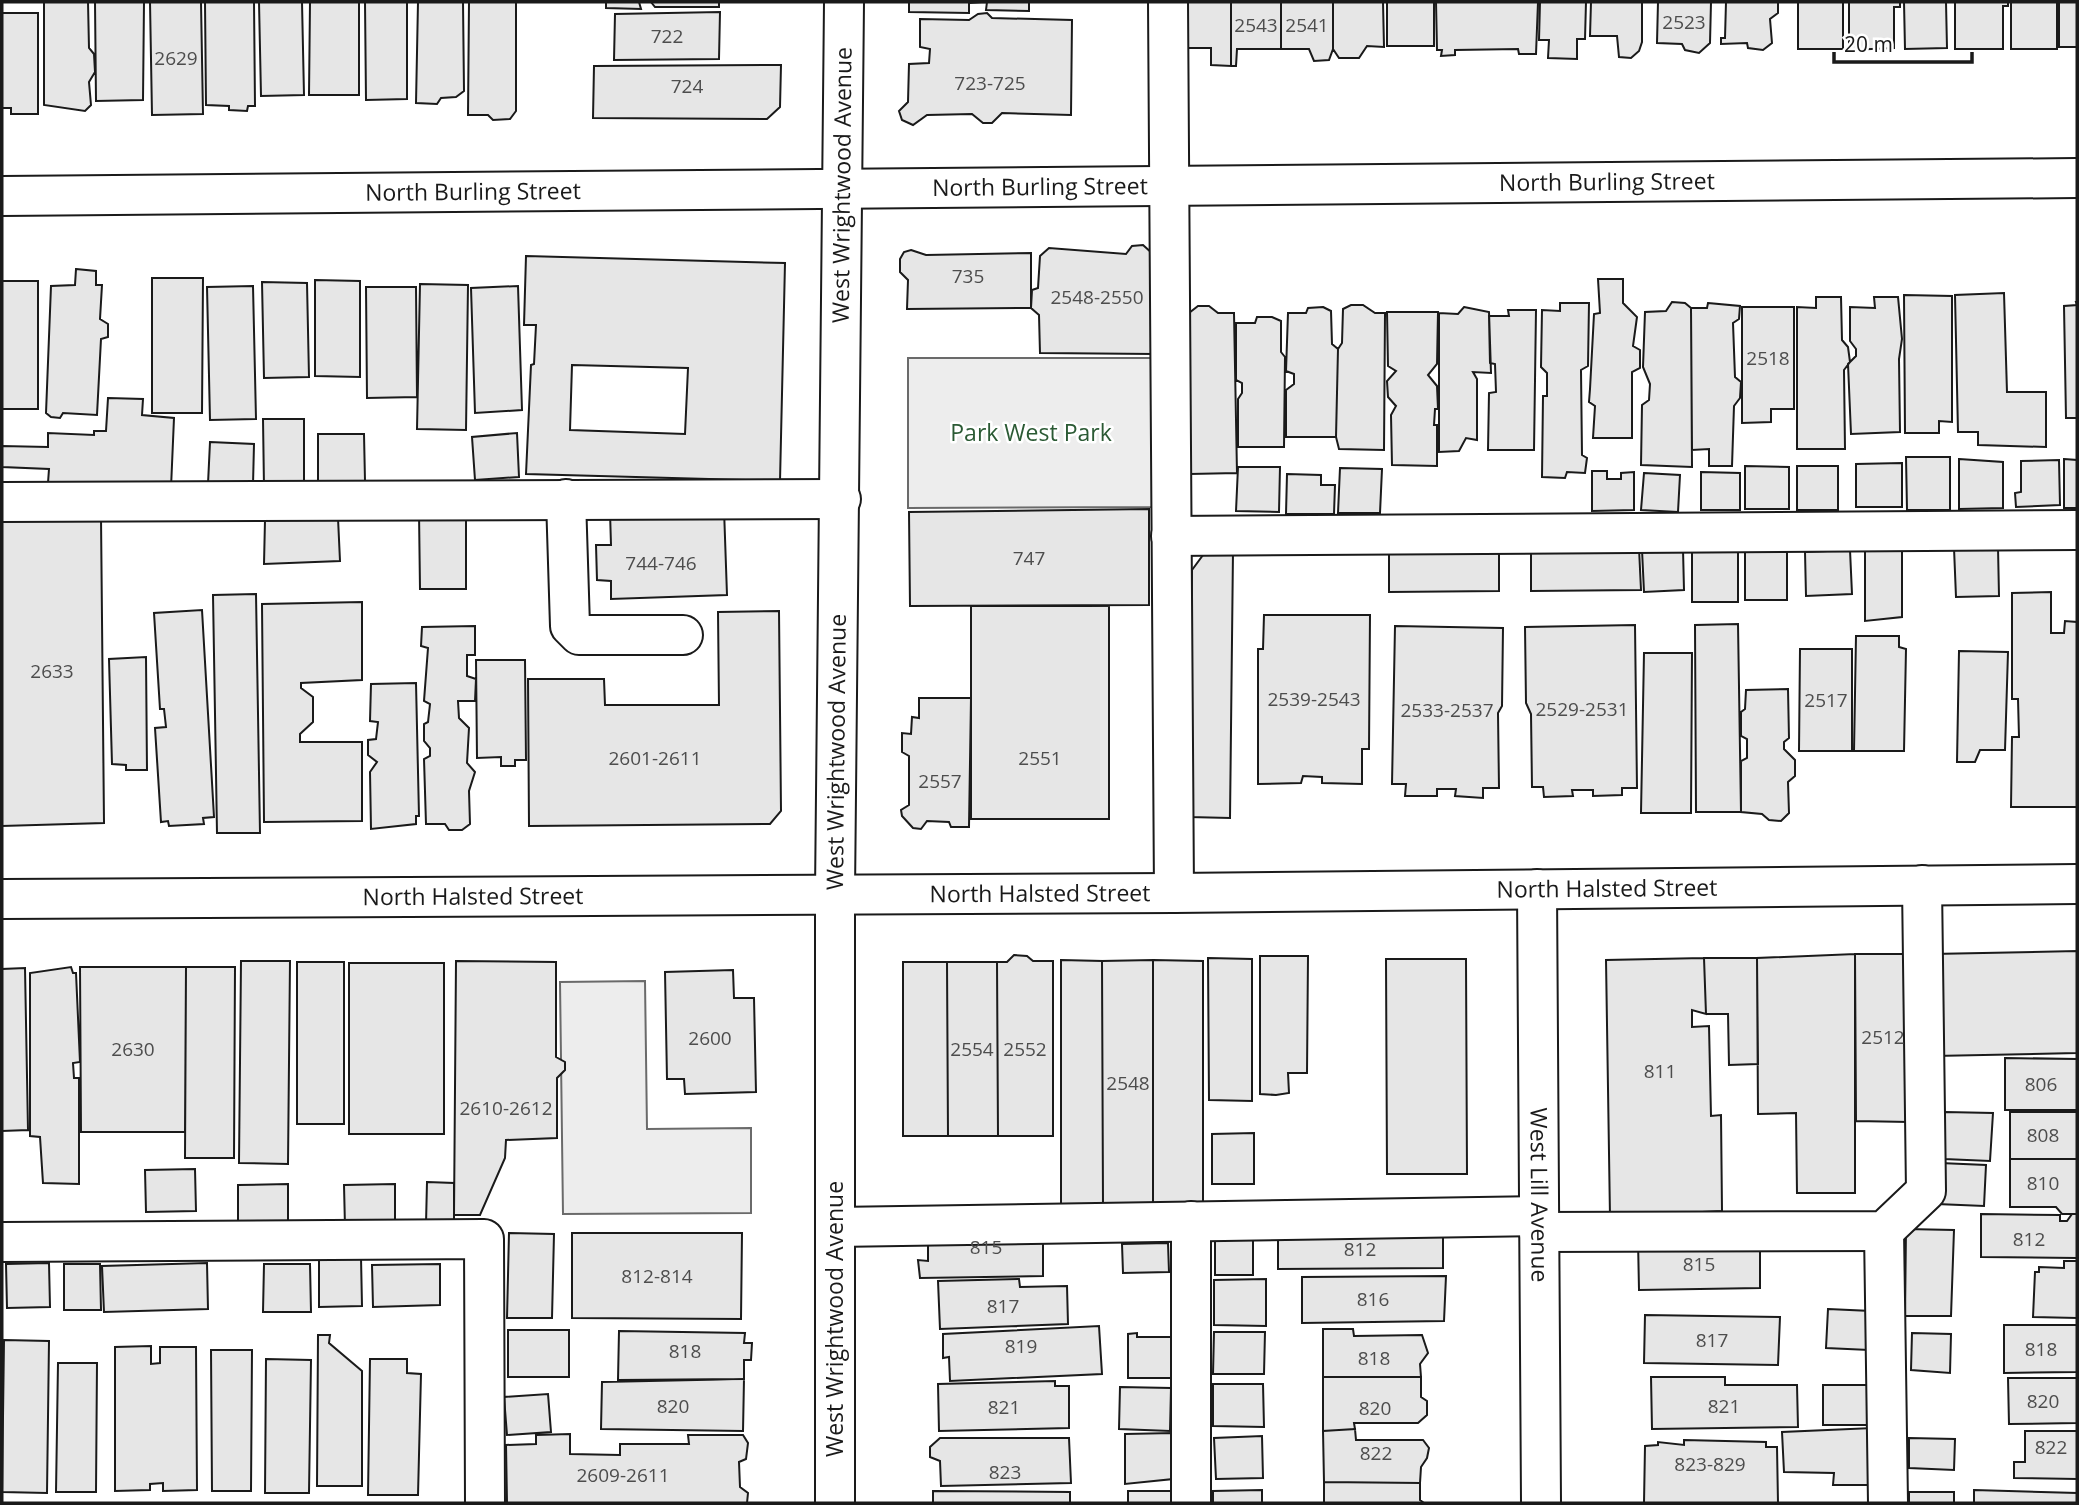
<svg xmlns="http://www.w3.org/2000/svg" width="2079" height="1505" viewBox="0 0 2079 1505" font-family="'Open Sans',sans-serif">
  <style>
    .built { fill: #ededed; stroke: #6a6a6a; stroke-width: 2 }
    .building { fill: #e6e6e6; stroke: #1a1a1a; stroke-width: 2; fill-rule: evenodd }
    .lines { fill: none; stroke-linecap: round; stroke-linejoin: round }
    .minor-casing { stroke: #1a1a1a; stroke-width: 42 }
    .major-casing { stroke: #1a1a1a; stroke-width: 42 }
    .minor { stroke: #fff; stroke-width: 38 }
    .major { stroke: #fff; stroke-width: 38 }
    .labels { text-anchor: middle; stroke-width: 5; stroke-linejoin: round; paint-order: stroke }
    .number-label { font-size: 19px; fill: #4d4d4d }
    .street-label { font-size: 23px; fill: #1a1a1a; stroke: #fff }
    .park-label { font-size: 23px; fill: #2b5a34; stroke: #fff }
  </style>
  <rect width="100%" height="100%" fill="#fff"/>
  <path class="built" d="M908,358H1154L1153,507L908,508Z
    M645,981L647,1129L751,1128V1213L563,1214L560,982Z"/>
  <path class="building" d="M44,2H88L89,48L94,54L95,72L89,82L91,105L85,111L44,105Z
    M95,2H144L143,100L96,101Z
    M150,2H201L203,114L152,115Z
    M205,2H254L255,106H248L247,111L229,110V106L206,105Z
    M259,2H302L304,95L261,96Z
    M310,2H359V95H309Z
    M365,2H407V99L366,100Z
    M418,2H463L464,91L456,97L441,98L437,104L416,103Z
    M469,2H516V111L510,119L493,120L488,115H468Z
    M606,2H639L641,9L606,8Z
    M651,2H719V7H655Z
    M909,2H986L969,3V13L909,12Z
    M987,2H1029V11L986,10Z
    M1185,2H1231V66L1211,65V48H1185Z
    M1231,2H1281V49H1237L1236,66H1231Z
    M1281,2H1333V49L1329,60L1314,61L1309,49H1281Z
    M1333,2H1383L1384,47L1367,46L1359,58H1339L1333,49Z
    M1387,2H1434V46H1387Z
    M1436,2H1538L1536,54H1519L1518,49L1455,50V55L1441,56L1442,50H1437Z
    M1540,2H1586L1585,39H1577V59L1548,58L1549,40H1539Z
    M1591,2H1642V42L1639,51L1631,58L1619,57L1617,36H1590Z
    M1658,2H1711L1710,43L1699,53L1685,50L1682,44L1657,43Z
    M1726,2H1778V13L1770,19L1772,43L1763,50L1748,48L1747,43L1721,44V38H1725Z
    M1798,2H1843V49H1798Z
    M1849,2H1900V7H1894V48L1849,50Z
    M1904,2H1946L1947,48L1905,49Z
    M1955,2H2008V6H2003V49H1955Z
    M2011,2H2057V49H2011Z
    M2059,2H2077V47H2059Z
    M720,12L719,59L614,60L615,14Z
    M2,13H38V114H11V108H2Z
    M987,13L992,18L1072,20L1071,115L1002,113L992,123H983L972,114L927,115L913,125L902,120L899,111L908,102L909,64L929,63L930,49L920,47V19L969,20L978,14Z
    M781,65L780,107L767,119L593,118L594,66Z
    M1143,245L1154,255V354L1040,353L1039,315L1031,308L1032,290L1038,288L1040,256L1049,248L1126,254L1132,246Z
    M911,250L926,255L1031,253V308L907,309L908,280L900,272V259L904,252Z
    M526,256L785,263L780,481L526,474L531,365L534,364L536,325H524ZM572,365L688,368L685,434L570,430Z
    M76,269L96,271V285H102L100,319L108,324V337L101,339L97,415L63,413L60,418L51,417L46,413L51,286L75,285Z
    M152,278H203L202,413H152Z
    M1598,279H1623V303L1637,317L1633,346L1640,350V368L1632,372V438H1593L1595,406L1589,402L1590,389L1594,314L1600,313Z
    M315,280L360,281V377L315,376Z
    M2,281H38V409H2Z
    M262,282L307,283L309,377L264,378Z
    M420,284L468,285L466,430L417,429Z
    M253,286L256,419L210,420L207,287Z
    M518,286L522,410L475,413L471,288Z
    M366,287H416L417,397L367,398Z
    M2004,293L2007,392H2046V447L1978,445V432H1958L1955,295Z
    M1904,295L1952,296V422L1939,421V433H1905Z
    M1816,297H1841L1842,340L1848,347L1850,362L1844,370L1845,449H1797V307L1816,308Z
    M1874,297H1898L1902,339L1899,359L1900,432L1851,434L1848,364L1856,356V349L1850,341V307L1875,308Z
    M1672,302L1685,303L1691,308L1692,467L1641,465L1642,405L1649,400L1650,384L1643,367L1645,312L1666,311Z
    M2076,302H2077V418H2066L2064,306L2077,305Z
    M1560,303H1589L1588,366L1581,370L1582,455L1587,458L1585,473L1567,472L1565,478L1542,477L1543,396H1547V373L1541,367L1542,310L1560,311Z
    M1708,303L1740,306L1739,319L1733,323L1735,377L1741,382L1740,398L1734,406L1732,466H1709V449L1692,450L1691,308H1707Z
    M1351,305H1363L1375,313H1385L1384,450L1339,449L1336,437L1338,349L1342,343L1343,309Z
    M1198,306H1209L1218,313H1234L1237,473L1190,474L1189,313Z
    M1323,307L1331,311L1332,344L1338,349L1336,437H1286V390L1294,384V374L1286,371L1288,313H1306L1308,308Z
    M1464,307L1489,312L1491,373L1473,372L1477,379V440L1466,438L1459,451L1439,452V313L1458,314Z
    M1742,307H1794V409H1771V422L1742,423Z
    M1508,310H1536L1534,450H1488L1489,393L1496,392L1495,364L1490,363L1489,316H1509Z
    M1387,312H1438L1437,364L1428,375L1437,386L1438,409H1435L1434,425H1437V466L1392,465L1391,415L1396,406L1388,397L1387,381L1396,371L1388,366Z
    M1257,317H1272L1281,321V352L1285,357L1284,447H1238V399L1242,393V383L1236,380V323H1255Z
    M108,398L143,399L142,415L174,418L171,488L48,483L49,469L2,467V446L48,447V433L94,435V431H106Z
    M263,419H304V487H264Z
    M517,433L519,477L475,480L472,437Z
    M318,434H364L365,481L318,482Z
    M210,442L254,444L253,485L208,484Z
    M1906,457H1950V510H1907Z
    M1959,459L2003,462V508L1959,509Z
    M2064,459L2077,460V508H2064Z
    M2059,460L2060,505L2016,507L2015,493L2021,492V461Z
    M1902,463V507H1856V464Z
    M1745,466L1789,467V509H1745Z
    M1797,466H1838V510H1797Z
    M1238,467H1280L1279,512L1236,511Z
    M1340,468L1382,469L1380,513H1338Z
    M1592,471H1607V479H1621V473L1634,472V510L1592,511Z
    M1701,472L1740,473V510H1701Z
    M1644,473L1680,475L1678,512L1641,510Z
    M1287,474L1321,475V485H1335L1334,514H1286Z
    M724,509L727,595L611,599V581L597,580L596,545H611L610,512Z
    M1149,509V605L910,606L909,512Z
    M466,511V589H420L419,512Z
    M101,517L104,823L2,826V518Z
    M338,518L340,561L264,564L265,520Z
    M1998,547L1999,596L1956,597L1954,548Z
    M1639,548L1641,590L1531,591V549Z
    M1683,549L1684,590L1644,592L1642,550Z
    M1738,549V602H1692V550Z
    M1389,550L1499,551V591L1389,592Z
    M1850,550L1852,594L1806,596L1805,552Z
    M1865,550H1902V617L1865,621Z
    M1206,551H1233L1230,818L1189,817L1192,570Z
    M1745,551L1787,552V600H1745Z
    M2051,592V633H2064L2065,621L2077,622V807H2011L2012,737H2019L2018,699H2012V593Z
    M256,594L260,833H217L213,595Z
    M362,602V680L301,683V688L313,697V722L300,734V742H362V821L264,822L262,604Z
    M971,606H1109V819H971Z
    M202,610L214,817L203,818L204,824L169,826L168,821L161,822L155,728L166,727L164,709H160L154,613Z
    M779,611L781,811L770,824L529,826L528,679H604L605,705H719L718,612Z
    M1264,615H1370L1369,749H1362V784L1322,783V777L1303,776L1301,783L1258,784V649H1263Z
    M1738,624L1741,812H1696L1695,625Z
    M1635,625L1637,788H1622V795L1593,796V790H1572L1573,796L1544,797L1543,787H1532L1531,714L1526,703L1525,627Z
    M475,626V655H467V676L476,679L475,701H458L459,718L469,728L467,763L475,772L469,791L470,824L462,830H449L445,824H426L424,759L430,756V748L424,741V724L428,722L430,704L424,701L428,648L421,646L422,627Z
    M1395,626L1503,628L1502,706L1498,713L1499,788H1483V798L1455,796L1456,789H1437V796H1405L1406,784H1392Z
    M1856,636H1899V647L1906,649L1904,751H1854Z
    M1800,649H1852V751H1799Z
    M1959,651L2008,652L2005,750H1980L1975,762H1957Z
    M1644,653H1692L1691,813H1641Z
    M146,657L147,770H126V765L112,764L109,659Z
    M476,660H525L526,760H515V766H501V757L477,758Z
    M416,683L419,816H416V824L371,829L370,772L377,762L368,755V740L376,739L378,722L370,721L371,684Z
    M1788,689L1789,738L1784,742V749L1795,760V776L1788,782L1789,813L1781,821L1769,820L1762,814L1741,812V761L1747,758V739L1741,736V712L1745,709L1746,690Z
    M919,698H971L969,827H951L949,822L927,821L921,829L913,828L902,816L901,810L909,805V756L902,752V733L911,734L912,717L919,718Z
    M2077,951V1053L1934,1056L1932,954Z
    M1855,954H1910L1909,1122L1856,1121Z
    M1855,954V1193H1797L1796,1113L1758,1114L1757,958Z
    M1014,955L1027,956L1033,961H1053V1136H998L997,962H1007Z
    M1260,956H1308L1307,1073H1288L1289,1093L1276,1095L1260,1094Z
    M1208,958L1252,959V1101L1209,1100Z
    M1704,958L1706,1014L1692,1010V1027L1709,1026L1711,1116L1721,1115L1722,1211L1703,1212V1216L1610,1217L1606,960Z
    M1704,958H1757L1758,1064L1729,1065L1728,1014H1706Z
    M1386,959H1466L1467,1174H1387Z
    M1061,960L1102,961L1103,1206H1061Z
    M1153,960L1203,961V1206H1153Z
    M1153,960V1206H1103L1102,961Z
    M241,961H290L288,1164L239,1163Z
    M456,961L556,962V1057L565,1062V1070L557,1078V1138L506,1140L505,1158L480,1215H454Z
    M297,962H344V1124H297Z
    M903,962H947L948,1136H903Z
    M947,962H997L998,1136H948Z
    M349,963H444V1134H349Z
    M71,967L73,973H76L80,1062L73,1063L74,1078H79V1184L43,1183L40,1137L30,1136V973Z
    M80,967H186L185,1132H81Z
    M186,967H235L234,1158H185Z
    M25,968L28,1130L2,1131V969Z
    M733,970L734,998H754L756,1092L685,1094L684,1079H667L665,972Z
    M2005,1058L2077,1059V1110H2005Z
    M1945,1112L1993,1113L1990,1161L1944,1159Z
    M2010,1112H2077V1159H2010Z
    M1254,1133V1184H1212V1134Z
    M2010,1159H2077V1214H2062L2056,1207H2010Z
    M1940,1163L1986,1165L1984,1206L1937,1204Z
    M195,1169L196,1211L146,1212L145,1170Z
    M427,1182L454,1183V1223L426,1224Z
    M288,1184V1227L238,1228V1185Z
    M395,1184V1226L345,1227L344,1185Z
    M1981,1214L2060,1215V1221H2067L2072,1214H2077V1258L1981,1257Z
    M1443,1229V1268L1278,1269V1230Z
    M1906,1229L1954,1230L1951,1316H1905Z
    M1043,1232V1276L920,1278L918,1260L928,1261V1233Z
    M1215,1232H1253V1275H1215Z
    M509,1233L554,1234L552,1318H507Z
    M572,1233H742L741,1319L572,1318Z
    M1760,1238V1288L1639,1290L1638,1240Z
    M1168,1243L1169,1272L1123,1273L1122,1244Z
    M361,1257L362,1306L319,1307V1258Z
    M2064,1261H2077V1318L2033,1317L2035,1272H2039V1267L2064,1268Z
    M49,1263L50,1307L7,1308L6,1264Z
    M207,1263L208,1309L104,1312L102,1266Z
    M64,1264H100L101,1310H64Z
    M264,1264H310L311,1312H263Z
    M440,1264V1305L373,1307L372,1265Z
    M1446,1276L1444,1321L1302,1323V1277Z
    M1019,1279L1020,1287L1067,1286L1068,1324L940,1329L938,1281Z
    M1266,1279V1326L1214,1325V1280Z
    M1828,1309L1871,1311L1869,1350L1826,1348Z
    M1645,1315L1780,1317L1778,1365L1644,1363Z
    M2004,1325H2077V1372L2004,1373Z
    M1099,1326L1102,1374L950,1381L949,1357L943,1358V1334Z
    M1323,1329H1353L1354,1336L1422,1335L1428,1353L1420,1364L1421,1377H1323Z
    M508,1330H569V1377H508Z
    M619,1331L745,1333L744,1343H752L751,1360H744V1379L618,1380Z
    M1214,1332H1265L1264,1374H1213Z
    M1137,1333V1337H1173V1378H1128V1334Z
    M1912,1333L1951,1334L1950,1373L1911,1370Z
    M318,1335H330L329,1343L362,1371V1486H317Z
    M4,1340L49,1341L47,1493L2,1492Z
    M151,1346V1364L160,1363V1347H196L197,1490L163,1491V1483L150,1484V1490L115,1491V1347Z
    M211,1350H252L251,1491H212Z
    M266,1359L311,1360L309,1493H265Z
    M370,1359H407V1373L421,1374L418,1495H368Z
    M58,1363H97L96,1492H56Z
    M1323,1377H1421V1397L1427,1401V1415L1418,1423H1354L1355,1429L1323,1431Z
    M1651,1377H1725V1385H1797L1798,1427L1652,1429Z
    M2008,1378H2077V1423L2009,1424Z
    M744,1379L743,1431L601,1429L602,1382Z
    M1055,1381V1386H1069V1428L939,1431L938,1384Z
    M1213,1384H1263L1264,1427L1213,1426Z
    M1823,1385H1871V1425H1823Z
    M1120,1387L1171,1388L1170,1431L1119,1429Z
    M548,1394L551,1432L507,1435L504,1397Z
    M1873,1428L1872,1485H1833L1834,1473L1784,1472L1782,1432Z
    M1355,1429L1356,1440H1423L1429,1448L1427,1458L1421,1467L1420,1483L1324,1482L1323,1431Z
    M2025,1431H2077V1479L2014,1478V1462H2025Z
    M1173,1433V1479L1125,1484V1434Z
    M570,1434V1454L620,1455V1444H689L688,1435H743L748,1443L746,1459L739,1462L740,1487L748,1493L747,1503H507L506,1445L536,1444V1435Z
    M1262,1436L1263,1478L1216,1479L1214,1438Z
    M940,1438H1069L1071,1483L941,1486L940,1461L930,1457V1447Z
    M1909,1438L1955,1439L1954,1470L1909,1468Z
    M1684,1440L1766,1442V1447H1777L1778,1503H1644L1645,1446L1658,1445V1442L1684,1445Z
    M1324,1482L1420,1483V1500L1424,1503H1324Z
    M1262,1490V1503H1213V1491Z
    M1974,1490L2077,1493V1503H1974Z
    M933,1491L1070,1492V1503H933Z
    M1128,1491H1172V1503H1128Z
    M1909,1492H1954V1503H1909Z"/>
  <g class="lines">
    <defs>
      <g id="minor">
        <path d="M1168,2L1174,893"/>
        <path id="s1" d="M2,196L2077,178"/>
        <path d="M566,499L570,626L579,635H683"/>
        <path d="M2,502L841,499"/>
        <path d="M1171,536L2077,530"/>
        <path id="s2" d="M1537,889L1541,1503"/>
        <path d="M1191,1221V1503"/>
        <path d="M835,1227L1539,1216"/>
        <path d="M1884,1231L1888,1503"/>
        <path d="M1539,1232L1884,1231L1926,1191L1922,885"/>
        <path d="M2,1242L484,1239L485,1503"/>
        <path id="s3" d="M835,1503V893L844,2"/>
      </g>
      <g id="major">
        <path id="s4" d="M2,899L1174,893L2077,884"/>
      </g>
    </defs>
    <use href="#minor" class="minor-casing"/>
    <use href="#major" class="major-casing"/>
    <use href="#minor" class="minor"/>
    <use href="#major" class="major"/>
  </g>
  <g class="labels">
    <g class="number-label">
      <text x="1684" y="29">2523</text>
      <text x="1256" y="32">2543</text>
      <text x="1307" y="32">2541</text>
      <text x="667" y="43">722</text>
      <text x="176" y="65">2629</text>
      <text x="990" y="90">723-725</text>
      <text x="687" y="93">724</text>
      <text x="968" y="283">735</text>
      <text x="1097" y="304">2548-2550</text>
      <text x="1768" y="365">2518</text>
      <text x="1029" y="565">747</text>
      <text x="661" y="570">744-746</text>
      <text x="52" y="678">2633</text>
      <text x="1314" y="706">2539-2543</text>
      <text x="1826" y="707">2517</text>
      <text x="1582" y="716">2529-2531</text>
      <text x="1447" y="717">2533-2537</text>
      <text x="655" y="765">2601-2611</text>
      <text x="1040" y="765">2551</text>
      <text x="940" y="788">2557</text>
      <text x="1883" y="1044">2512</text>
      <text x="710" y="1045">2600</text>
      <text x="133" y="1056">2630</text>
      <text x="972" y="1056">2554</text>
      <text x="1025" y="1056">2552</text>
      <text x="1660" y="1078">811</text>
      <text x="1128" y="1090">2548</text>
      <text x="2041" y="1091">806</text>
      <text x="506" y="1115">2610-2612</text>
      <text x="2043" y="1142">808</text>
      <text x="2043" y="1190">810</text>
      <text x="2029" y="1246">812</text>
      <text x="986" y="1254">815</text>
      <text x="1360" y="1256">812</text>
      <text x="1699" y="1271">815</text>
      <text x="657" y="1283">812-814</text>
      <text x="1373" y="1306">816</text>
      <text x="1003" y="1313">817</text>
      <text x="1712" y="1347">817</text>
      <text x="1021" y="1353">819</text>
      <text x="2041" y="1356">818</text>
      <text x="685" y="1358">818</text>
      <text x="1374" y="1365">818</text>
      <text x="2043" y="1408">820</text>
      <text x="673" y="1413">820</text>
      <text x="1724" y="1413">821</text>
      <text x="1004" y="1414">821</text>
      <text x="1375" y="1415">820</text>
      <text x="2051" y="1454">822</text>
      <text x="1376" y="1460">822</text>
      <text x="1710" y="1471">823-829</text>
      <text x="1005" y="1479">823</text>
      <text x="623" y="1482">2609-2611</text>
    </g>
    <g class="street-label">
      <text dy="8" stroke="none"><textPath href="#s1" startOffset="1605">North Burling Street</textPath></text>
      <text dy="8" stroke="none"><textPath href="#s3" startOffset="1318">West Wrightwood Avenue</textPath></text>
      <text dy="8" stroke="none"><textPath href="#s1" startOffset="1038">North Burling Street</textPath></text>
      <text dy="8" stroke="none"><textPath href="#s1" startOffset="471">North Burling Street</textPath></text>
      <text dy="8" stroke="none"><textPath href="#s3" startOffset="751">West Wrightwood Avenue</textPath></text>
      <text dy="8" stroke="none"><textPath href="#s4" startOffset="1605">North Halsted Street</textPath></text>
      <text dy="8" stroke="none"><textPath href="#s4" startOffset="1038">North Halsted Street</textPath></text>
      <text dy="8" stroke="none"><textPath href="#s4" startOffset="471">North Halsted Street</textPath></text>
      <text dy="8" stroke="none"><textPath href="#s2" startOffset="306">West Lill Avenue</textPath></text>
      <text transform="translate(835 1319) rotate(-90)" y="8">West Wrightwood Avenue</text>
    </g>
    <g class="park-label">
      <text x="1031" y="441">Park West Park</text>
    </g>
  </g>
  <rect width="2079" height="1505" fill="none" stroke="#1a1a1a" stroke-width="7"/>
  <path d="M1834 52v10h138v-10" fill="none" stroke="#1a1a1a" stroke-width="3.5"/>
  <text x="1844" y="52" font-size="21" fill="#1a1a1a" stroke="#ffffff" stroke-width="5" paint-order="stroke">20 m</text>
</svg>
